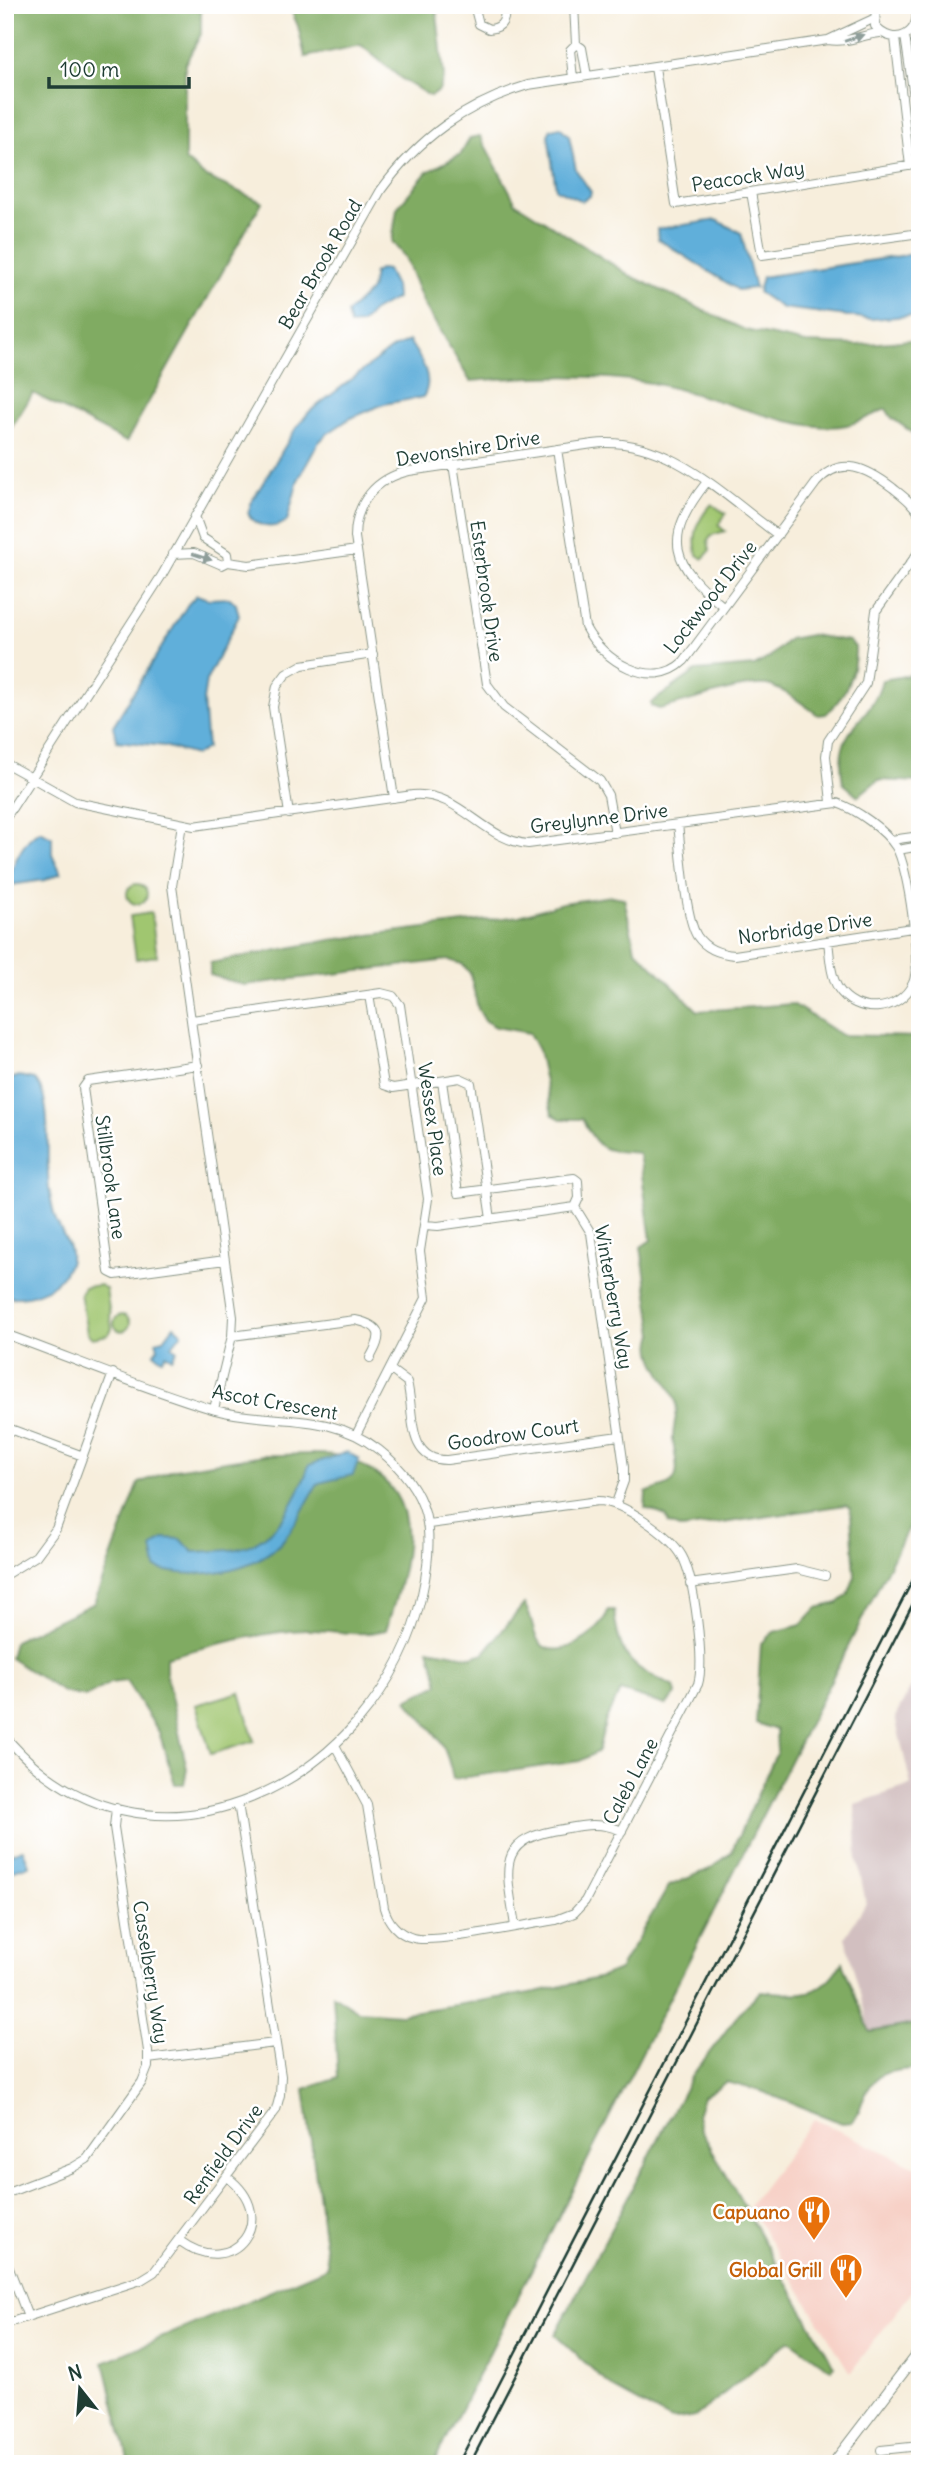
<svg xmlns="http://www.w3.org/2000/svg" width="925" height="2469" viewBox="0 0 925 2469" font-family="Delius,sans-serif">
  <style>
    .built { fill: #f7d1c7 }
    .industrial { fill: #d2bfc0 }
    .green { fill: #a0c670; stroke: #608252; stroke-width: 2 }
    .forest { fill: #80ab62; stroke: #50744b; stroke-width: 2 }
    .water { fill: #60afda; stroke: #407687; stroke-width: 2 }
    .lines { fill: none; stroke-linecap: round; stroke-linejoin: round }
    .minor-casing { stroke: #8b9688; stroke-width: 10 }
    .tertiary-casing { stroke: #8b9688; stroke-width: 12 }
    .minor { stroke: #fff; stroke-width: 8 }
    .tertiary { stroke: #fff; stroke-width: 10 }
    .rail { stroke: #1f3d34; stroke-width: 2.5 }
    .oneway { fill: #8f9e9a }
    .labels { text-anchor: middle; stroke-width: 5; stroke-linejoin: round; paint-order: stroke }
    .street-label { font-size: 19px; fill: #1f3d34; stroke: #fff }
    .food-label { font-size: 19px; font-weight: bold; fill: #c56008; stroke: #fff; text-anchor: end }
  </style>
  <rect width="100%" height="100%" fill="#fff"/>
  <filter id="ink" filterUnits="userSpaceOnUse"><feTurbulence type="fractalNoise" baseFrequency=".0143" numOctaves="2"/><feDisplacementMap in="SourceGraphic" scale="14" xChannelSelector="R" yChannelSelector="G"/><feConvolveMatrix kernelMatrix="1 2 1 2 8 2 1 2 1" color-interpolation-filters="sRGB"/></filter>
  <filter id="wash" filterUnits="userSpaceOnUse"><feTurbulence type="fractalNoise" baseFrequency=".00686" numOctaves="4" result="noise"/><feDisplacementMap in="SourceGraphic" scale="28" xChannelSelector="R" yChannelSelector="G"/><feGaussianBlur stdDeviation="1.57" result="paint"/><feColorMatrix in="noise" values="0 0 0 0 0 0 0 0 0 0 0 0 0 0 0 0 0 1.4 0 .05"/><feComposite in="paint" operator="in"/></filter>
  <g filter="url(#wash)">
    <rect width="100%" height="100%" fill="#f7eedc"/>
    <path class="built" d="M814,2119L920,2169V2281L850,2373L749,2206Z"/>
    <path class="industrial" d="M920,1671V2023L870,2032L845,1937L866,1903L857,1858L855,1804L911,1785L895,1717Z"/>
    <path class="green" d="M712,504L726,514L718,525L725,531L712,535L708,541L710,551L703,559L697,555C692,534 698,518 712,504Z
      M127 894a10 10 0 1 1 20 0a10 10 0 1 1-20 0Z
      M151,913L157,956L136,959L130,916Z
      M100,1285L106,1289L112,1329L108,1335L92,1338L87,1333L80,1293L84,1287Z
      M114 1323a8 8 0 1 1 16 0a8 8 0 1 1-16 0Z
      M240,1692L254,1741L211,1754L196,1705Z"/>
    <path class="forest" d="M5,5H201V34L185,64V160L204,176L262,202L126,442L33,393L5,438Z
      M289,5H436L444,76L439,91L430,96L403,80L361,45L305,57L298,26Z
      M480,136L516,203L631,276L745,330L806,343L858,345L920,339V438L892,418L886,409C874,414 860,422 847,425C800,436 703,391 651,383C590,373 531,376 470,381L424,304L405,257L392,242L397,208L427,172L461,154L470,138Z
      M811,635L849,641L855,647C856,673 845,697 826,714L818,715C803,704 790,693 771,686C750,679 684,704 659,709L651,706V703L696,671L754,666L770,657L789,639Z
      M920,669V782L878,780L858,796L843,783C832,723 870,727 882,680L910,675Z
      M612,896L624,898L635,949L698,1011L793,1004L841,1035L920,1037V1505L433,2464H116L128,2459L104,2362L328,2267L304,2089L338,2078L333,1995L358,2011L400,2014L536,1992L602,1977L619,1970L669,1886L710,1869L731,1853L777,1752L776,1730L756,1723L761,1643L774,1632L801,1625L817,1608L838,1603L848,1595L855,1576L851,1515L850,1508L845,1505L682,1529L669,1524L666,1516L645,1508L646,1493C653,1489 665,1488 671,1483C682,1475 674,1453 673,1441C672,1427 680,1411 675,1398C669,1381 643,1356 654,1334L641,1247L651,1240L639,1153C601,1150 601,1153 582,1119H561L552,1114L538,1050L529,1033L496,1027L485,1021L478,1009L470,973L462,964L448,960L244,985L210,975V963L330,940L519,916L562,903Z
      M264,1455C287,1456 311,1452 334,1455C345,1456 354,1462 364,1467C431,1500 403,1574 386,1630C356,1638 336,1629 306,1630C258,1632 212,1646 166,1657V1674L187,1769L184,1784H175L159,1732L126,1681L110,1683L86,1697L63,1692L10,1658L14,1641L94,1603L139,1483L175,1469Z
      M524,1604C533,1615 531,1635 542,1645C560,1661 605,1631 608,1610H614C619,1659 631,1667 674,1687L676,1694L666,1705L620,1691L606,1719L598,1751L580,1761L453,1779C444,1733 432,1734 407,1700L439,1684L429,1649L472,1657L484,1653Z
      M842,1962L870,2032L920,2023L918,2068C891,2072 876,2068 864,2098C859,2108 860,2114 852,2122L842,2123L761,2091L726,2082L703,2097L697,2115L700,2128L834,2366L831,2369L826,2366L790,2340L696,2416L671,2420L614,2389L555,2335L691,2077L741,2011L761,1991C802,1994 818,2001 842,1962Z"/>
    <path class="water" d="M560,127L569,136L576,170L591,192L590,196L582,201L556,189L548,135L551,129Z
      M716,220L741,233L755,288L738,290L658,239L657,229Z
      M920,253V315L872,319L782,308L758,292L762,277Z
      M381,269L387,270L395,286L396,298L372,312L361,324L350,325L347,313L371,290L374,273Z
      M409,341C420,358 435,378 423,397L384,404L349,419L327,434L318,443L298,480L287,521C273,530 255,528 248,513L252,501L296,428L309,412L391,349Z
      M197,595L208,599L230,598L236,604L239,616L206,681L203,700L207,748L195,755L164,746L117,741L113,726L188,604Z
      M40,831L52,837V854L61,873L45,880L10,885C8,870 25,837 40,831Z
      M19,1076L34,1079C54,1097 45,1160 49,1189C51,1199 52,1210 56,1220C61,1234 76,1250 68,1266C56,1291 31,1299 5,1297V1093L8,1080Z
      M174,1326L182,1333L172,1346L177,1350L172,1358L166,1354L162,1359L154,1353L158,1348L156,1341L164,1339Z
      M347,1452L359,1459L353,1475L319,1483C307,1500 298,1523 284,1539C257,1572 194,1581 156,1568L152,1548L164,1538L181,1539L193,1552C207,1551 223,1551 237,1549C276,1541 298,1500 309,1465Z
      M23,1849L29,1865L5,1873V1855Z"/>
  </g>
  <g filter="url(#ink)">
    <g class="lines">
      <defs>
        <path id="minor" d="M474,5L479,24L489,29C504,28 506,18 504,5
          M574,5L576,44L582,48L587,76
          M876,5L875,26C894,49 924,33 915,5
          M905,36L920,138
          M895,38L910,166
          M828,40L873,19
          M655,67L676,204L920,164
          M573,78L570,50L576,44
          M751,192L762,255L920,233
          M557,449L585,627C602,660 652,692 684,661L816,483C841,454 868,469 893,488C903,496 913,503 920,515
          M453,464L487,684L504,707L600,781L608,795L615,833
          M706,483C662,539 671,564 724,607
          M195,516L203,538L227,554L228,562
          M173,554L194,553L222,565L228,562L249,565L357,550
          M5,763L75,802L194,826L413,795C460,791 483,840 528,844L837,803C856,809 885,830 896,847C908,865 922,965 913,983C899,1013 856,1016 838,988C830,974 830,956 828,941
          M394,798L355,537C355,503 376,478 409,471L593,444C666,435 723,495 778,535
          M831,802L826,756L828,741L866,683L876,611L920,550
          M289,814L273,707L277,686L286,674L302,665L373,654
          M5,819L162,575L381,190C419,138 465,104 528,85L828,40C848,43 861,35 880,33
          M182,824L172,886L233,1317L232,1336L214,1409
          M678,824C681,849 685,917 697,936C706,949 720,954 735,955L912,928
          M891,840L920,836
          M898,850L920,846
          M369,995L384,1085L393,1088L460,1078L471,1083L491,1219
          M192,1020L381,993L393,996L400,1005L428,1199L420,1251L426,1298L356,1435
          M198,1065L88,1081L83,1088L109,1272L115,1275L225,1260
          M442,1081L458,1193L574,1178L578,1181L579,1198L575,1207
          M425,1225L438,1226L575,1207L591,1233L624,1467V1481L616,1503
          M5,1334C74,1359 144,1389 215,1410C273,1426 326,1409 379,1450C431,1491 436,1532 422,1594C381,1782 146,1903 5,1736
          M232,1336L355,1320C383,1326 383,1335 370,1358
          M391,1370L407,1382C415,1410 405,1461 447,1460L619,1436
          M5,1427L83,1456
          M5,1575L36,1556L56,1529L113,1373
          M690,1584L797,1569L825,1576
          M336,1747L367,1805L384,1908C388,1922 398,1934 413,1938C436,1944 527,1924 556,1920L574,1913L585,1901L698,1684C705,1661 694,1577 682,1556C670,1535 622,1501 598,1501L429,1524
          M515,1926C507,1870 493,1839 563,1829C585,1825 601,1822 622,1831
          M148,2059L275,2043
          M5,2194L72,2168L87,2159L142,2082L148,2067V2051L114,1827L116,1808
          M180,2241C234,2281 282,2217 227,2177
          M5,2257L28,2317
          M5,2324L141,2280L154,2272L276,2110L280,2095L281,2076L238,1803
          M881,2450L920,2446"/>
        <path id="tertiary" d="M833,2464L920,2350"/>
      </defs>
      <use href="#minor" class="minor-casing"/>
      <use href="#tertiary" class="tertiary-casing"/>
      <use href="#minor" class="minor"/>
      <use href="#tertiary" class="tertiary"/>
      <path class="rail" d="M458,2464L920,1566
        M470,2464L920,1590"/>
    </g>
    <defs><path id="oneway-solid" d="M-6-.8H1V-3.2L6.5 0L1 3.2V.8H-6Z" transform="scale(1.75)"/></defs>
    <g class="oneway">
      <use href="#oneway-solid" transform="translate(854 38) rotate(-19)"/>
      <use href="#oneway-solid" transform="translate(202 557) rotate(18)"/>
    </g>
  </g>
  <defs>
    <symbol id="restaurant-pin" viewBox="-11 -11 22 30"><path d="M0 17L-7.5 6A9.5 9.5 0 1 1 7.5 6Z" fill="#e8710a" stroke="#fff"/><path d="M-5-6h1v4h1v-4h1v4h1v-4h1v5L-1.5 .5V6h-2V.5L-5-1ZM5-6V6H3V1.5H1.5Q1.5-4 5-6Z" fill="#fff"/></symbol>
  </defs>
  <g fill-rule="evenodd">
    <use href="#restaurant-pin" x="795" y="2193" width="38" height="52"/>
    <use href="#restaurant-pin" x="827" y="2251" width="38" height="52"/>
  </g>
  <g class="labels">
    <g class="street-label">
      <text transform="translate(748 176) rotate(-9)" y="7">Peacock Way</text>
      <text transform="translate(320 264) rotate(-60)" y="7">Bear Brook Road</text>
      <text transform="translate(468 448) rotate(-9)" y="7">Devonshire Drive</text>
      <text transform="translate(487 591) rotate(82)" y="7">Esterbrook Drive</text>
      <text transform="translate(710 597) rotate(-52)" y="7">Lockwood Drive</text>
      <text transform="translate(599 818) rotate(-7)" y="7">Greylynne Drive</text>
      <text transform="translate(805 928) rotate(-8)" y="7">Norbridge Drive</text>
      <text transform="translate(433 1119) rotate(82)" y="7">Wessex Place</text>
      <text transform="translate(111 1177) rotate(82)" y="7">Stillbrook Lane</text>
      <text transform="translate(614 1297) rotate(80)" y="7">Winterberry Way</text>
      <text transform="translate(275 1402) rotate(10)" y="7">Ascot Crescent</text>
      <text transform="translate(513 1434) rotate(-8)" y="7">Goodrow Court</text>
      <text transform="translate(630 1781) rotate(-62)" y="7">Caleb Lane</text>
      <text transform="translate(151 1972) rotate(81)" y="7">Casselberry Way</text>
      <text transform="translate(223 2154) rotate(-54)" y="7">Renfield Drive</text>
    </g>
    <g class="food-label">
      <text x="790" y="2219">Capuano</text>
      <text x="822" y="2277">Global Grill</text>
    </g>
  </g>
  <rect width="925" height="2469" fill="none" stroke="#fff" stroke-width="28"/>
  <g transform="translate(80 2389) rotate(343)" stroke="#ffffff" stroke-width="5" paint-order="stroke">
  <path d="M0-5L12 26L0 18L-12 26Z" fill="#1f3d34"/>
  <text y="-10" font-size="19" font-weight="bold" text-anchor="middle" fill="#1f3d34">N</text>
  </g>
  <path d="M49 77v10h140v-10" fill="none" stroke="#1f3d34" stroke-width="3.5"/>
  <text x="60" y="77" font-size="21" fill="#1f3d34" stroke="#ffffff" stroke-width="5" paint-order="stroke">100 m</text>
</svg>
